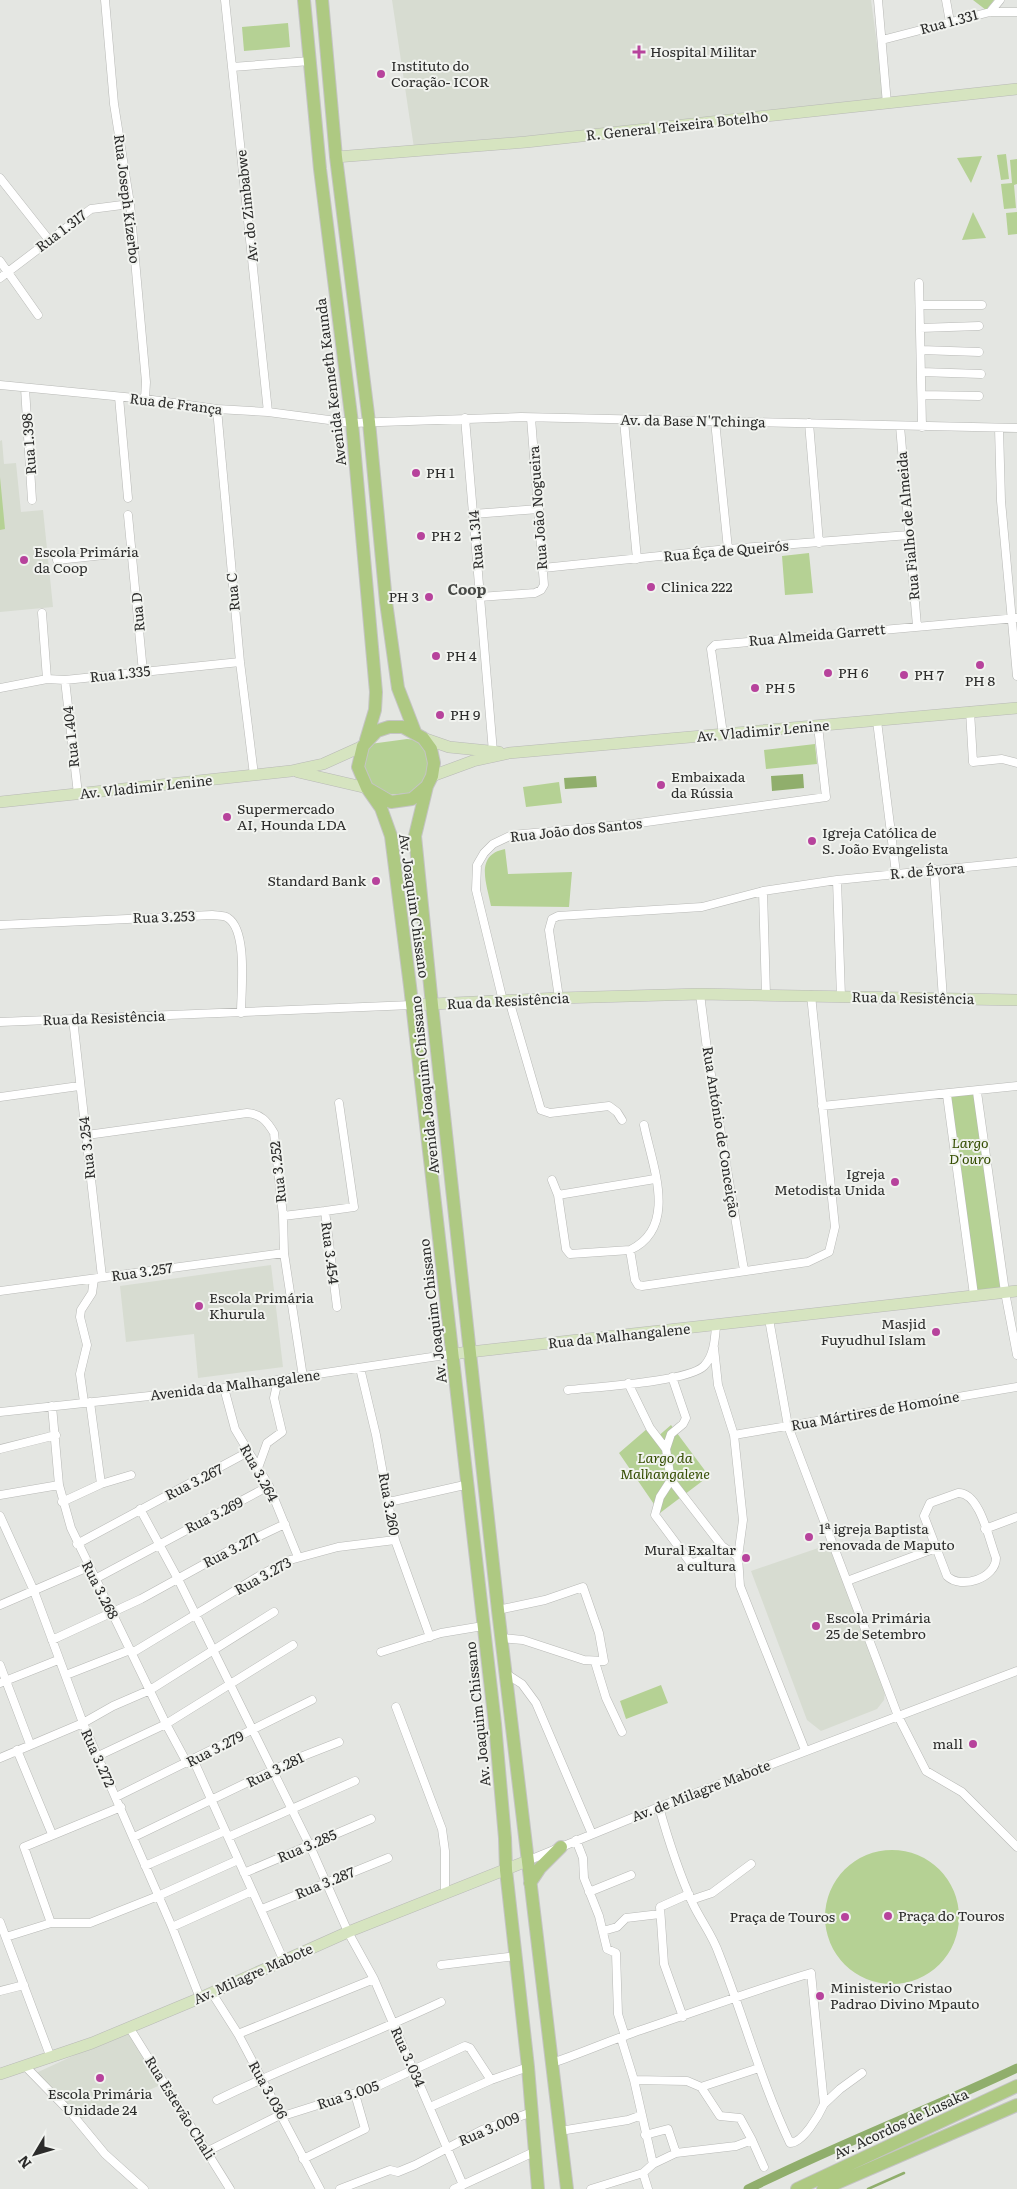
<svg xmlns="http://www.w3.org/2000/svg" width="1017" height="2189" viewBox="0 0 1017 2189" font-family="Literata,serif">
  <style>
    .built { fill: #d7dcd1 }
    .green { fill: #b5d194 }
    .water { fill: #90ae6c }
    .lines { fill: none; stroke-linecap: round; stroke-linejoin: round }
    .stream { stroke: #90ae6c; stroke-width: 2.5 }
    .canal { stroke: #90ae6c; stroke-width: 9 }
    .street-casing { stroke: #b8b9b6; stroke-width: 9 }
    .secondary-casing { stroke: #b8b9b6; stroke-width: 12 }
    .primary-casing { stroke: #c4c4c3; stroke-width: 14 }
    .street { stroke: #fff; stroke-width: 8 }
    .secondary { stroke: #d6e4c0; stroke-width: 11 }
    .primary { stroke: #aec982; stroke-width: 12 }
    .poi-dot { fill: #b7439c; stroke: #f1f3ef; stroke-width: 2 }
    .labels { text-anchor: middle; stroke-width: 4; stroke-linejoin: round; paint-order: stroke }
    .street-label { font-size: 14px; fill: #2b2b2a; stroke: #f1f3ef }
    .poi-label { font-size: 14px; fill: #2b2b2a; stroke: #f1f3ef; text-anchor: start }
    .park-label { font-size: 14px; font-style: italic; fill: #354e02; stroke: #f1f3ef }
    .neighbourhood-label { font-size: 15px; font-weight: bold; fill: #474946; stroke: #f1f3ef }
  </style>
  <rect width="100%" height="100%" fill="#e4e6e2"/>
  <path class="built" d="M392,0H871L885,104L414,148Z
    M2,440L4,464L16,463L21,512L43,510L53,607L0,612V441Z
    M271,1265L283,1367L198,1378L194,1334L126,1342L120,1286Z
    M830,1544L885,1692L884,1700L877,1709L821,1731L807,1720L751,1571Z
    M129,2030L163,2084L81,2119L36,2073Z"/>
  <path class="green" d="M973,0H994L986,10Z
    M288,23L290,47L244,51L242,27Z
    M1006,154L1009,179L1001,180L997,155Z
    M982,156L971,183L957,158Z
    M1017,159V184L1014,185L1016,208L1004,209L1001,184L1012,183L1010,160Z
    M973,212L986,238L962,240Z
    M1017,212V234L1008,235L1006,213Z
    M0,477L5,529L0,530Z
    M809,553L813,593L785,595L782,556Z
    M407,739L417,740L438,768L414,793L383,795L374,792L360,759L370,744Z
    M815,744L817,764L766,769L764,750Z
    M559,782L562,803L526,807L523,787Z
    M505,849L508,874L572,872L569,907L491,906C487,884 474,855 505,849Z
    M977,1092L1005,1292L974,1295L947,1095Z
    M671,1425L709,1476L660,1513L619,1453L648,1428L656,1438Z
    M661,1685L668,1703L626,1719L620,1701Z
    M825 1917a67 67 0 1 1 134 0a67 67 0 1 1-134 0Z"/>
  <path class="water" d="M803,774L804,788L772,791L771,776Z
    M596,776L597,787L565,789L564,778Z"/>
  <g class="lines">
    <path class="stream" d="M868,2189L904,2173"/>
    <path class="canal" d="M748,2189C836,2145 928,2110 1017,2068"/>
    <defs>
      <path id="street" d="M105,0L114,104L130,204L146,382L145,399
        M225,0L268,412
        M878,0L887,104
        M946,0L950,22
        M990,12L1000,0
        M882,40L990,12H1017
        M232,67L310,61
        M0,178L49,240
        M0,261L38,315
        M0,278L91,209L130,204
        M919,283L922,427
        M920,305H982
        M920,328L979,326
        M921,350L979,352
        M921,372L981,374
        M0,385L145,399L217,409L268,412L352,423L521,417L1017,428
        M25,388L32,500
        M922,395L979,396
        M119,397L128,498
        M217,409L240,662L254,775
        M465,418L493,752
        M624,421L637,559
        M715,421L728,549
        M809,423L819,543
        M900,426L917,626
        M999,428L1001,501L1017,676
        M473,514L539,509
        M128,515L143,672
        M57,560L132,552
        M543,568L728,549L909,535
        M480,597L535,593L541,590L544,585L531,418
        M42,613L47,679
        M65,680L78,794
        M0,688L47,679L65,680L240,662
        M970,711L973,762L1002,759L1017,763
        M877,721L896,873
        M723,734L711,649L715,645L1017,618
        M934,869L943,999
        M837,880L841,997
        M763,891L766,995
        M0,925L212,915C217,916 224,915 228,918C248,931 241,991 241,1013
        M700,994L708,1057L744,1270
        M559,998L549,930L552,919L558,916L702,907L763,891L837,880L1017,862
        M509,1000L541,1110L550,1113L609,1106L617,1112L622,1120
        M503,1001L476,890L477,865L484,853L493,844L512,835L632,824L826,797L818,726
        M73,1019L102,1277
        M0,1022L412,1005
        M977,1092L1005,1292L1017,1355
        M947,1095L974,1295
        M0,1097L79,1086
        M822,1106L1017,1086
        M87,1135L247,1113C261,1114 267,1121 274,1133L283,1216L284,1253L303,1377
        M552,1180L558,1195L566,1249L570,1254L630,1250C679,1227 652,1165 644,1125
        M558,1195L655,1179
        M325,1211L354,1207L339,1103
        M283,1216L325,1211L337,1307
        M630,1250L635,1280L638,1285L642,1286L808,1262L829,1252L835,1227L811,995
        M0,1291L284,1253
        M769,1319L788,1426L898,1716L926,1771L962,1792L1017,1847
        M714,1348L718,1385L734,1435L743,1520L738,1557L740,1586L805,1750
        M360,1368L376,1435L395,1540L430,1637
        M672,1377L686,1418L683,1424L671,1434L666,1449L671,1480L722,1546L738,1557
        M628,1383L650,1428L666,1449
        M224,1388L235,1429L269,1486L298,1557
        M568,1390C594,1387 688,1382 704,1366C714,1356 715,1339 716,1326
        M84,1402L80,1374L87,1345L80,1317L81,1310L92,1293L94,1279
        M90,1402L101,1484
        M52,1406L59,1485L71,1528L166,1724L187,1763
        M0,1412L224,1388L452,1354
        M734,1435L1017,1387
        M0,1449L56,1435
        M258,1468L267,1443L282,1432L274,1398L278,1380
        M671,1480L660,1497L655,1515L690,1562L695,1563L722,1546
        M958,1493C980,1492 989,1540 996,1558C996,1578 961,1590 947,1576L924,1516L930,1503Z
        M0,1495L59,1485
        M62,1502L101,1484L131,1475
        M389,1502L469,1484
        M140,1509L178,1579L310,1846L348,1932L374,1979L463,2185
        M0,1516L34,1591L83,1723L172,1927L200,1998
        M985,1529L1017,1517
        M77,1544L248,1452
        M95,1579L269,1486
        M847,1581L936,1548
        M0,1605L88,1567
        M498,1610L545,1600L583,1587L599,1633L604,1661L584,1660L523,1640L501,1638
        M52,1640L141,1599L230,1550L285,1524
        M381,1652L441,1633L483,1626
        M132,1653L264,1573L290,1560L338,1547L395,1540
        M595,1662L606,1698L622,1732
        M0,1665L30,1744
        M505,1673L522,1684L536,1703L592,1834
        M66,1675L130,1650
        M0,1683L58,1660
        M396,1707L442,1829L445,1851V1892
        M17,1750L52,1834
        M98,1756L166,1724L293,1645
        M0,1758L83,1723L113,1706L150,1690L274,1612
        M193,1759L283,1959
        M116,1797L312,1700
        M134,1837L298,1758L339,1742
        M228,1837L355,1781
        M576,1840L583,1858L584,1878L599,1916L607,1949L616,1953L618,2014L625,2036
        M527,1861L659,1807L1017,1671
        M145,1866L225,1831
        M244,1873L371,1819
        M589,1892L631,1875
        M691,1900L712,1893L751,1864
        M262,1909L388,1858
        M0,1922L51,2058
        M51,1923L24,1847L121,1807
        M172,1927L252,1891
        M603,1931L617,1927L626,1918L660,1914
        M6,1937L51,1923H90L158,1896L238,1860
        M441,1965L516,1956
        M0,1991L24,1985
        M212,1993L238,2034L320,2189
        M683,2017L664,1964L660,1907L689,1894
        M129,2027L230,2189
        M238,2034L374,1979
        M621,2038L634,2080L687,2081L701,2087L759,2068
        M552,2063C582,2053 611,2040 641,2030C698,2011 754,1990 811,1973L824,2104C819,2115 803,2143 790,2143C761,2082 744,2017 719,1954C713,1936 701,1921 693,1904C679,1873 668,1839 659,1807
        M25,2066L72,2114L105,2154L144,2189
        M634,2080L653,2164L676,2153L736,2146L752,2140L764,2167
        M701,2087L720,2116L740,2118L752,2140
        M217,2100C290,2064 367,2037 441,2002
        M824,2104L840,2089L862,2073
        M430,2107L491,2080L528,2067
        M283,2116L378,2086L465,2046L470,2048L491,2080
        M560,2131L628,2120L642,2115
        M645,2135L668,2129L676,2153
        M208,2151L282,2114
        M303,2159L365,2129L355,2094
        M643,2173L648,2189
        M340,2189L390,2170L398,2172L415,2165L482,2130L532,2112
        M454,2189L536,2151
        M591,2189L643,2173L653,2164"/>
      <path id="secondary" d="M336,157L526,142L1017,89
        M423,738L449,747L499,752
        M298,772L367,788
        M432,776L473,761L509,753L1017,708
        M0,802L291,771L323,764L363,746
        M412,1005L559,998L700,994L1017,1000
        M452,1354L1017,1291
        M0,2074L92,2043L200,1998L348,1932L527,1861"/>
      <path id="primary" d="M304,0L320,169L352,423L376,692L375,710L366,740
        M322,0L336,157L369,422L386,602L398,688L415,732
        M427,786L415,836L432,1005L498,1610L567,2189
        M367,788L391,802L412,799L427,786L432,776L434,763L431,749L423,738L403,727H389L377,731L363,746L358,767L367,788L381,808L391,836L410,986L495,1724L505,1838L506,1870L528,2067L538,2189
        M530,1883L540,1868L561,1847
        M797,2189L1017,2086
        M823,2189L1017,2105"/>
    </defs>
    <use href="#street" class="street-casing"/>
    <use href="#secondary" class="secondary-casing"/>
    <use href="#primary" class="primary-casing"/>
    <use href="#street" class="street"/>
    <use href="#secondary" class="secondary"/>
    <use href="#primary" class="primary"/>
  </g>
  <g class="poi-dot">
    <path d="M636.5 44.5h5v5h5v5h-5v5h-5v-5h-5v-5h5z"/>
    <circle cx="381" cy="74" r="5"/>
    <circle cx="416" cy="473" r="5"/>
    <circle cx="421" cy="536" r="5"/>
    <circle cx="24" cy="560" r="5"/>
    <circle cx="651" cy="587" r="5"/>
    <circle cx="429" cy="597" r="5"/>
    <circle cx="436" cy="656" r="5"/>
    <circle cx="980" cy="665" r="5"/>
    <circle cx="828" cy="673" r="5"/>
    <circle cx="904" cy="675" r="5"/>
    <circle cx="755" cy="688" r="5"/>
    <circle cx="440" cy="715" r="5"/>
    <circle cx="661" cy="785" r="5"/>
    <circle cx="227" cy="817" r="5"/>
    <circle cx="812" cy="841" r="5"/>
    <circle cx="376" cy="881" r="5"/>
    <circle cx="895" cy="1182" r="5"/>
    <circle cx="199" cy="1306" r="5"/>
    <circle cx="936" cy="1332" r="5"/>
    <circle cx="809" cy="1537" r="5"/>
    <circle cx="746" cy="1558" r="5"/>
    <circle cx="816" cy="1626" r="5"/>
    <circle cx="973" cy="1744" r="5"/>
    <circle cx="888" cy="1916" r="5"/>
    <circle cx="845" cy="1917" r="5"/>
    <circle cx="820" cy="1996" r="5"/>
    <circle cx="100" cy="2078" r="5"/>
  </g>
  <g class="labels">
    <g class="street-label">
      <text transform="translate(949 22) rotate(-15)" y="5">Rua 1.331</text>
      <text transform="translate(677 126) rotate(-6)" y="5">R. General Teixeira Botelho</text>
      <text transform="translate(127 199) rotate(83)" y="5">Rua Joseph Kizerbo</text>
      <text transform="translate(247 206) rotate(-96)" y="5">Av. do Zimbabwe</text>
      <text transform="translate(61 231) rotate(-37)" y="5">Rua 1.317</text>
      <text transform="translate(331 382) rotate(-97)" y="5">Avenida Kenneth Kaunda</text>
      <text transform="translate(176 404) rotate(7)" y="5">Rua de França</text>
      <text transform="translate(693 421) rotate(1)" y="5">Av. da Base N'Tchinga</text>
      <text transform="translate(29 444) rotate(-94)" y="5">Rua 1.398</text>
      <text transform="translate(538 508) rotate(-94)" y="5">Rua João Nogueira</text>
      <text transform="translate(908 526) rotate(-95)" y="5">Rua Fialho de Almeida</text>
      <text transform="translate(476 540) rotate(-95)" y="5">Rua 1.314</text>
      <text transform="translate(726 551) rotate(-5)" y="5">Rua Éça de Queirós</text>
      <text transform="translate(233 592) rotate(-95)" y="5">Rua C</text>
      <text transform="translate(138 612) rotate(-95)" y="5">Rua D</text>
      <text transform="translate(817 635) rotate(-5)" y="5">Rua Almeida Garrett</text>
      <text transform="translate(120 674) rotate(-6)" y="5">Rua 1.335</text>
      <text transform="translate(763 731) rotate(-5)" y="5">Av. Vladimir Lenine</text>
      <text transform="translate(71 737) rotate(-96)" y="5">Rua 1.404</text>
      <text transform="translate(146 787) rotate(-6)" y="5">Av. Vladimir Lenine</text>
      <text transform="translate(576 830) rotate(-6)" y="5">Rua João dos Santos</text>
      <text transform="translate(927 871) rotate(-5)" y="5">R. de Évora</text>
      <text transform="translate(414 906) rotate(82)" y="5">Av. Joaquim Chissano</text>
      <text transform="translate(164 917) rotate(-2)" y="5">Rua 3.253</text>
      <text transform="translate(913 998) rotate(1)" y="5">Rua da Resistência</text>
      <text transform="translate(508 1001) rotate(-3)" y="5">Rua da Resistência</text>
      <text transform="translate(104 1018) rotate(-2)" y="5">Rua da Resistência</text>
      <text transform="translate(425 1085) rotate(-96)" y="5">Avenida Joaquim Chissano</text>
      <text transform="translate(721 1132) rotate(81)" y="5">Rua António de Conceição</text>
      <text transform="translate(87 1148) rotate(-96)" y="5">Rua 3.254</text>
      <text transform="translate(278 1172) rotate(-96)" y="5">Rua 3.252</text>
      <text transform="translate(330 1253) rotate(83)" y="5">Rua 3.454</text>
      <text transform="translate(142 1272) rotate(-8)" y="5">Rua 3.257</text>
      <text transform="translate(433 1311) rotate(-97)" y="5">Av. Joaquim Chissano</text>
      <text transform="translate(619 1336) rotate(-6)" y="5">Rua da Malhangalene</text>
      <text transform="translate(235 1385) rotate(-7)" y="5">Avenida da Malhangalene</text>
      <text transform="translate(875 1411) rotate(-10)" y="5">Rua Mártires de Homoíne</text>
      <text transform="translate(259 1473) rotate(61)" y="5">Rua 3.264</text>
      <text transform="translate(194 1482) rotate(-27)" y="5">Rua 3.267</text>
      <text transform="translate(389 1504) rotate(80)" y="5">Rua 3.260</text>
      <text transform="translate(214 1515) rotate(-27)" y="5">Rua 3.269</text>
      <text transform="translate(231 1550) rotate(-27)" y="5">Rua 3.271</text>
      <text transform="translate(263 1576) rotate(-29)" y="5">Rua 3.273</text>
      <text transform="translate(100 1590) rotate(63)" y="5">Rua 3.268</text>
      <text transform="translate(478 1714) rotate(-96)" y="5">Av. Joaquim Chissano</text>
      <text transform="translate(215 1749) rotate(-27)" y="5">Rua 3.279</text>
      <text transform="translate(98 1758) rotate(66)" y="5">Rua 3.272</text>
      <text transform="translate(275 1770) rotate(-26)" y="5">Rua 3.281</text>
      <text transform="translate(701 1791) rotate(-21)" y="5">Av. de Milagre Mabote</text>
      <text transform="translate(307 1846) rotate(-23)" y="5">Rua 3.285</text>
      <text transform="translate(325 1883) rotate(-22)" y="5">Rua 3.287</text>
      <text transform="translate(253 1974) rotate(-24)" y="5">Av. Milagre Mabote</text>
      <text transform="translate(408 2057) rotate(66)" y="5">Rua 3.034</text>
      <text transform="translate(268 2090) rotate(61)" y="5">Rua 3.036</text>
      <text transform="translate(348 2095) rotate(-18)" y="5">Rua 3.005</text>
      <text transform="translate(180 2108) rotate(58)" y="5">Rua Estevão Chali</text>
      <text transform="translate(901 2124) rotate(-25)" y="5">Av. Acordos de Lusaka</text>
      <text transform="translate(489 2129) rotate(-23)" y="5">Rua 3.009</text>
    </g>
    <g class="poi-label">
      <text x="650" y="57">Hospital Militar</text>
      <text x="391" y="71">Instituto do<tspan x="391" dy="16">Coração- ICOR</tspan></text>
      <text x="426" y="478">PH 1</text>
      <text x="431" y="541">PH 2</text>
      <text x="34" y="557">Escola Primária<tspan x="34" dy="16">da Coop</tspan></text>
      <text x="661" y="592">Clinica 222</text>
      <text x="419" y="602" text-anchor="end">PH 3</text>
      <text x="446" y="661">PH 4</text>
      <text x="838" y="678">PH 6</text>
      <text x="914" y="680">PH 7</text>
      <text x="980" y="686" text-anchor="middle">PH 8</text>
      <text x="765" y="693">PH 5</text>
      <text x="450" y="720">PH 9</text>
      <text x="671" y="782">Embaixada<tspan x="671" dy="16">da Rússia</tspan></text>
      <text x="237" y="814">Supermercado<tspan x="237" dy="16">AI, Hounda LDA</tspan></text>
      <text x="822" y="838">Igreja Católica de<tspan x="822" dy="16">S. João Evangelista</tspan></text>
      <text x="366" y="886" text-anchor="end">Standard Bank</text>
      <text x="885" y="1179" text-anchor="end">Igreja<tspan x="885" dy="16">Metodista Unida</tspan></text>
      <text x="209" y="1303">Escola Primária<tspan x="209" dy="16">Khurula</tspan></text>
      <text x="926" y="1329" text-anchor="end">Masjid<tspan x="926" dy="16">Fuyudhul Islam</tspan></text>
      <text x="819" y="1534">1ª igreja Baptista<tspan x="819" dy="16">renovada de Maputo</tspan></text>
      <text x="736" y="1555" text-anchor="end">Mural Exaltar<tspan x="736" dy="16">a cultura</tspan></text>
      <text x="826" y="1623">Escola Primária<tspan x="826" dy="16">25 de Setembro</tspan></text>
      <text x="963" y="1749" text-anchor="end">mall</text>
      <text x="898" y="1921">Praça do Touros</text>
      <text x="835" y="1922" text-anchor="end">Praça de Touros</text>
      <text x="830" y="1993">Ministerio Cristao<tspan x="830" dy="16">Padrao Divino Mpauto</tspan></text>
      <text x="100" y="2099" text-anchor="middle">Escola Primária<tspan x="100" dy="16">Unidade 24</tspan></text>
    </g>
    <g class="park-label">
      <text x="970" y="1148">Largo<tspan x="970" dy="16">D'ouro</tspan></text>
      <text x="665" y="1463">Largo da<tspan x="665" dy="16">Malhangalene</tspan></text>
    </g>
    <g class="neighbourhood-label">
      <text x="467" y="595">Coop</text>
    </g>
  </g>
  <g transform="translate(35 2154) rotate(232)" stroke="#f1f3ef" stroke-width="4" paint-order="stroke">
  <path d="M0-4L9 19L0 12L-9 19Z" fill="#2b2b2a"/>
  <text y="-8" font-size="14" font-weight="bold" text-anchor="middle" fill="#2b2b2a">N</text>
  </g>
</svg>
